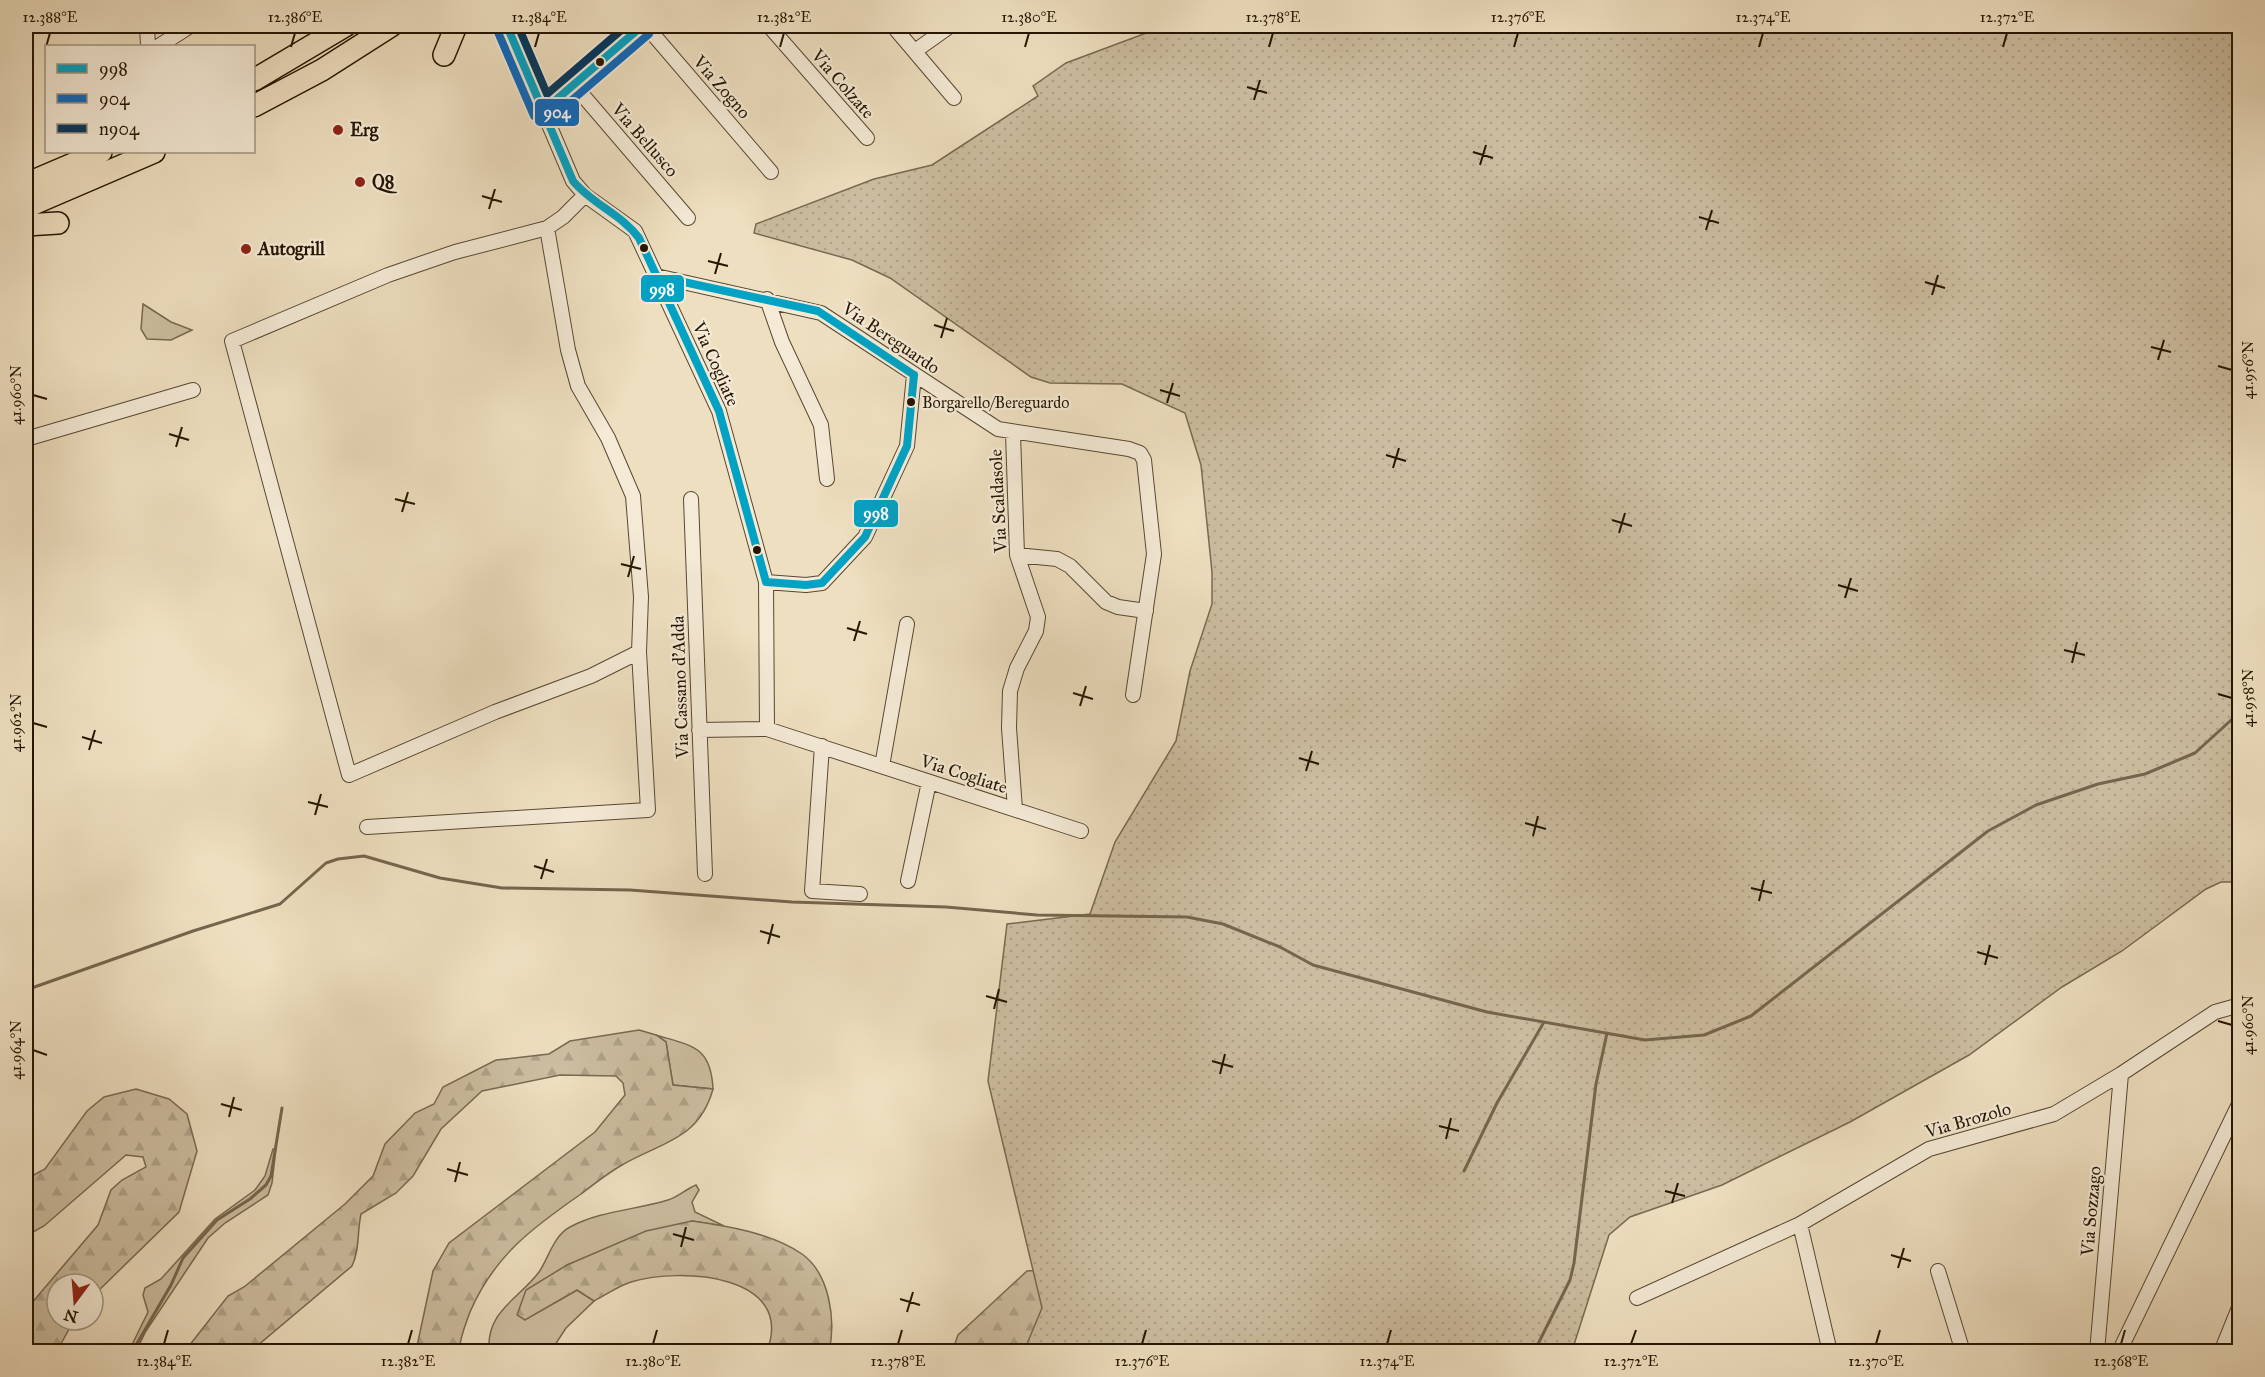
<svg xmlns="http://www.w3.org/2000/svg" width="2265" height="1377" viewBox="0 0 2265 1377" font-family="'IM FELL Great Primer',serif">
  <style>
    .grass { fill: #ccbda0; stroke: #786951; stroke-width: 1.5 }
    .forest { fill: url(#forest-firs); stroke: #786951; stroke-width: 1.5 }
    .park { fill: url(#park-dots); stroke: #786951; stroke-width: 1.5 }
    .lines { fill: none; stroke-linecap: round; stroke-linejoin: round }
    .stream { stroke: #75654d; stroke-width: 3 }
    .minor-casing { stroke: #574832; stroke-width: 16 }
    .highway-casing { stroke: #251502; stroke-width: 24 }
    .minor { stroke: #f4ead6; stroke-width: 14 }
    .highway { stroke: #eedfc0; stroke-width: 21 }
    .bus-1-casing { stroke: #f4ead6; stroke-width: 12 }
    .bus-2-casing { stroke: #f4ead6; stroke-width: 12 }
    .bus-3-casing { stroke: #f4ead6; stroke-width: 12 }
    .bus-1 { stroke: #02a2c4; stroke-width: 8 }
    .bus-2 { stroke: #0c69bf; stroke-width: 8 }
    .bus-3 { stroke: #00365f; stroke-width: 8 }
    .ticks { fill: none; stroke: #251502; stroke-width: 2 }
    .bus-dot { fill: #251502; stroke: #f4ead6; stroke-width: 2 }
    .poi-dot { fill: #8f2418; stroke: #f4ead6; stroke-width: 2 }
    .labels { text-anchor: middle; stroke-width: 4.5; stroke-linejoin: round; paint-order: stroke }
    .bus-label { font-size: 16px; fill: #251502; stroke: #f4ead6; text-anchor: start }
    .street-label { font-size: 18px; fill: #251502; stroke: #f4ead6 }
    .poi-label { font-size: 18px; font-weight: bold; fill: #251502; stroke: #f4ead6; text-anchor: start }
    .line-badge { stroke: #f4ead6; stroke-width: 2 }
    .badge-label { font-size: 16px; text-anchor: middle; font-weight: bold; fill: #fff }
    .neatline { fill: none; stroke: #251502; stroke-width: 2 }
    .ticks-label { font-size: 15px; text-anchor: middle; fill: #251502 }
  </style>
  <defs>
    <pattern id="forest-firs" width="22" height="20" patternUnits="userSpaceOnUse" patternTransform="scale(1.5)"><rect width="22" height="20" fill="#ccbda0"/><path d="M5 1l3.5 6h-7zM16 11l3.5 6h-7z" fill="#afa288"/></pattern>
    <pattern id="park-dots" width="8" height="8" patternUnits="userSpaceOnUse" patternTransform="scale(1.5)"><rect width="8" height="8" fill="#ccbda0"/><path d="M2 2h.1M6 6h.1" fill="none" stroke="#afa288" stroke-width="1.8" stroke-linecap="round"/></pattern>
  </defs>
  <rect width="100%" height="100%" fill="#eedfc0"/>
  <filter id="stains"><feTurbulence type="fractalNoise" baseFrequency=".00333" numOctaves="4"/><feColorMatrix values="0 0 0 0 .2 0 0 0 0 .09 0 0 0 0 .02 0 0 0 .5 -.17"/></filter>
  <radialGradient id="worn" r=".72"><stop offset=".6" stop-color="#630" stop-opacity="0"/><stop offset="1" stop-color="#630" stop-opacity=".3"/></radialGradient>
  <path class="grass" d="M143,304L171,322L192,330L171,340L147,339L141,329Z
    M656,1035C692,1046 711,1046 713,1089L673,1085L666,1042Z
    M276,1148L272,1183L268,1195L225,1223L208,1238L146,1331L136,1351H129L148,1312L143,1295L145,1288L161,1279L215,1219L255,1190L265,1176L273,1149Z
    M696,1185L699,1190L692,1202L695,1212L724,1226L692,1221L567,1265L524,1320L577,1290L594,1301L566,1328L551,1351H489C486,1311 519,1299 539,1272C548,1259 554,1235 570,1227C600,1211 635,1210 668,1200C678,1197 686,1189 696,1185Z"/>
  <path class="forest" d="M639,1030L656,1035L666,1042L673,1085L713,1089C699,1140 661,1142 622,1165C608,1173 594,1184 581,1194C532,1228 494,1256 470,1312C465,1326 460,1337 459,1351H416L433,1271L449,1243L595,1132L625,1095L623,1083L616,1076L560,1075L482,1091L441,1129L413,1176L396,1193L361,1214C357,1232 360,1249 352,1266L251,1351H185L228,1296L244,1287L345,1204L373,1176L385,1144L415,1113L434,1104L443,1087L496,1060L549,1054L570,1041Z
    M136,1089L169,1099L187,1114L197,1151L179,1212L93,1296V1284H57V1320H74L57,1351H26V1320L30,1305L98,1225L111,1190L122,1180L146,1167L143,1157L126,1155L44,1226L26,1236V1179L45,1169L87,1111L104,1097Z
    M692,1221C728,1226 771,1233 802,1254C830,1274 836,1321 829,1351H767C796,1274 680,1267 631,1282C618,1286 606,1295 594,1301L577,1290L525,1320L517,1315L526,1290L567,1265L646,1231Z
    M1042,1270L1055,1351L952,1352L958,1335L973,1321L1027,1271Z"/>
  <path class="park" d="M1165,26H2239V882H2221L2206,889L2122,951L2062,987L1969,1055L1850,1122L1722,1185L1630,1217L1609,1235L1572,1351H1024L1042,1308L988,1081L1007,924L1090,914L1115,842L1176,741L1190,671L1212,604V572L1201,465L1185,413L1122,384L1050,383L1031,377L890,278L852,260L754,233L756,224L874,179L932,165L1038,96L1033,86L1066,63Z"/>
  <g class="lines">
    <path class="stream" d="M26,990L193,931L280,904L326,863L338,859L364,856L440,878L502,888L630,890L792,902L946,907L1037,915L1187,917L1223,924L1280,947L1313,965L1487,1012L1645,1040L1704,1035L1751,1016L1988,831L2036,805L2098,784L2145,774L2195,753L2240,712
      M1464,1171L1497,1103L1544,1022
      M132,1352L171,1285L183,1258L217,1220L250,1199L266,1185L271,1176L282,1108
      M1534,1352L1570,1280L1574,1263L1596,1084L1607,1033"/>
    <defs>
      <path id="minor" d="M147,26L148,46
        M507,26L573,181L585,195L635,231L719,411L766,582L767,729
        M646,26L771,172
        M769,26L867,138
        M893,26L954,98
        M159,46L190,26
        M915,51L950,26
        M574,85L688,218
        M543,111L642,26
        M585,195L563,217L547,228L455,252L388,275L232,341L349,775L495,712L591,676L639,652
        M656,276L821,313L998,429L1129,449L1140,453L1144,460L1154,554L1133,695
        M767,299L782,342L821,425L827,479
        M1013,433L1017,555L1038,617L1036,631L1017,668L1010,691L1009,728L1015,809
        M26,439L193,390
        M691,499L705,874
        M1017,555L1057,559L1070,566L1106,602L1118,607L1146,611
        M766,582L806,585L822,583L865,537L907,446L914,375
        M699,730L767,729L1081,831
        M822,746L812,891L860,894
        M882,766L907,624
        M367,827L648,810L639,652L641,597L633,496L608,438L578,386L568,350L547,228
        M908,881L929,782
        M1800,1224L1830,1352
        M1938,1271L1963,1352
        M1637,1298L1800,1224L1929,1149L2054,1114L2121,1074L2215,1012L2240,1005
        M2097,1352L2121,1074
        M2119,1352L2240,1102
        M2221,1352L2240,1305"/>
      <path id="highway" d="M444,55L456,26
        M254,80L345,26
        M254,106L322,70L391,26
        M26,184L101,152
        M26,207L154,152
        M26,225L58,223"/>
    </defs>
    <use href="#minor" class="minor-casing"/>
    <use href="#highway" class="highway-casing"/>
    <use href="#minor" class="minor"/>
    <use href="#highway" class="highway"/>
    <defs>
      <path id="bus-1" d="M507,26L573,181C592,204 621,214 639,238L719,411L766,582
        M543,111L642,26
        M656,276L818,311L914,375
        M766,582L806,585L822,583L865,537L907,446L914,375"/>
      <path id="bus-2" d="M497,30L534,116L543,121L550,119L649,34"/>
      <path id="bus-3" d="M518,26L547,94L626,26"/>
    </defs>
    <use href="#bus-1" class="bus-1-casing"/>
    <use href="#bus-2" class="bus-2-casing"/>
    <use href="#bus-3" class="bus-3-casing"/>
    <use href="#bus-1" class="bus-1"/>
    <use href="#bus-2" class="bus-2"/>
    <use href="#bus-3" class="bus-3"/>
  </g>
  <path class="ticks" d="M46,47L50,33M291,47L295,33M535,47L539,33M780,47L784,33M1025,47L1029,33M1269,47L1273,33M1514,47L1518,33M1759,47L1763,33M2003,47L2007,33M1247,87L1267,93M1254,100L1260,80M1473,152L1493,158M1480,165L1486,145M482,196L502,202M489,209L495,189M1699,217L1719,223M1706,230L1712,210M708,261L728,266M715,274L721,253M1925,282L1945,288M1932,295L1938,275M934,325L954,331M941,338L947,318M2151,347L2171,352M2158,360L2164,340M2218,366L2232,370M1160,390L1180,396M33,395L47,399M1167,403L1173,383M169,434L189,440M176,447L182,427M1386,455L1406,461M1393,468L1399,448M395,499L415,504M402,512L408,492M1612,520L1632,526M1619,533L1625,513M621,564L641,569M628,577L634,556M1838,585L1858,591M1845,598L1851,578M847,628L867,634M854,641L860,621M2064,650L2085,655M2072,663L2077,642M1073,693L1093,699M2218,694L2232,698M1080,706L1086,686M33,723L47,727M82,737L102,743M89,750L95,730M1299,758L1319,764M1306,771L1312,751M308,802L328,807M315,815L321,794M1525,823L1546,829M1533,836L1538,816M534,866L554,872M541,879L547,859M1751,888L1772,893M1759,901L1764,880M760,931L780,937M768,944L773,924M1977,952L1998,958M1985,965L1990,945M986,996L1007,1002M994,1009L999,989M2218,1021L2232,1025M33,1050L47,1055M1212,1061L1233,1067M1220,1074L1225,1054M221,1104L242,1110M229,1117L234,1097M1439,1126L1459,1131M1446,1139L1451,1118M447,1169L468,1175M455,1182L460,1162M1665,1191L1685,1196M1672,1203L1678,1183M673,1234L694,1240M681,1247L686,1227M1891,1255L1911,1261M1898,1268L1904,1248M900,1299L920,1305M907,1312L913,1292M164,1344L168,1330M408,1344L412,1330M653,1344L657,1330M898,1344L902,1330M1142,1344L1146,1330M1387,1344L1391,1330M1631,1344L1636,1330M1876,1344L1880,1330M2121,1344L2125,1330"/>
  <g class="bus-dot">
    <circle cx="600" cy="62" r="5"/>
    <circle cx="644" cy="248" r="5"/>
    <circle cx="911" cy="402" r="5"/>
    <circle cx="757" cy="550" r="5"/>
  </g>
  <g class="poi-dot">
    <circle cx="338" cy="130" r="6"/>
    <circle cx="360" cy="182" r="6"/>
    <circle cx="246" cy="249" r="6"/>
  </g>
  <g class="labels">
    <g class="bus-label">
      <text x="922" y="408">Borgarello/Bereguardo</text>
    </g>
    <g class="street-label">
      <text transform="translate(843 84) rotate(49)" y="6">Via Colzate</text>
      <text transform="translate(722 87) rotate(49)" y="6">Via Zogno</text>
      <text transform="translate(645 140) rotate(49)" y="6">Via Bellusco</text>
      <text transform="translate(891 338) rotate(34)" y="6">Via Bereguardo</text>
      <text transform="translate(716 364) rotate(66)" y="6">Via Cogliate</text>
      <text transform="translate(998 501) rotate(-93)" y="6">Via Scaldasole</text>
      <text transform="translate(680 687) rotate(-92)" y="6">Via Cassano d'Adda</text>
      <text transform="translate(964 774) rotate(18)" y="6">Via Cogliate</text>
      <text transform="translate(1968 1120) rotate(-16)" y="6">Via Brozolo</text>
      <text transform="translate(2091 1211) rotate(-85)" y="6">Via Sozzago</text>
    </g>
    <g class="poi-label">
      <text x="350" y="136">Erg</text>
      <text x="372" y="188">Q8</text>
      <text x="258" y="255">Autogrill</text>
    </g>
  </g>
  <g class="line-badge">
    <rect x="534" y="98" width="46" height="29" rx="6" fill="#0c69bf"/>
    <rect x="640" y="274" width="45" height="29" rx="6" fill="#02a2c4"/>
    <rect x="853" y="499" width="46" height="29" rx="6" fill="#02a2c4"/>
  </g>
  <g class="badge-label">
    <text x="557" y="118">904</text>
    <text x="662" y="295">998</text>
    <text x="876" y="519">998</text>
  </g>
  <rect width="2265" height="1377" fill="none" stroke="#eedfc0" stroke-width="66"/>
  <rect x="45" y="45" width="210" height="108" fill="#f4ead6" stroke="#a19581" stroke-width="1.5"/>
  <rect x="57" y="64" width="30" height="9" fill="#02a2c4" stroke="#a19581" stroke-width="1.5"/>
  <text x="99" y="75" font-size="18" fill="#251502">998</text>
  <rect x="57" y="94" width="30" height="9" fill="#0c69bf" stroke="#a19581" stroke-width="1.5"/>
  <text x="99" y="105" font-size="18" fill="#251502">904</text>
  <rect x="57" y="124" width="30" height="9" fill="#00365f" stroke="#a19581" stroke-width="1.5"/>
  <text x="99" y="135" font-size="18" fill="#251502">n904</text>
  <g transform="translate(75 1302) rotate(196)"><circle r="28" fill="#f4ead6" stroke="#a19581" stroke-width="1.5"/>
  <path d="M0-4.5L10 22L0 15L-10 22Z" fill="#8f2418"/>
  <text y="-9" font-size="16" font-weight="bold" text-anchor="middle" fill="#251502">N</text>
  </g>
  <rect x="33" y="33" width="2199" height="1311" class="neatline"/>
  <g class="ticks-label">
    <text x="50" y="22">12.388°E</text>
    <text x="295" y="22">12.386°E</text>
    <text x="539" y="22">12.384°E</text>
    <text x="784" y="22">12.382°E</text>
    <text x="1029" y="22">12.380°E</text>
    <text x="1273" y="22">12.378°E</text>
    <text x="1518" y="22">12.376°E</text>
    <text x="1763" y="22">12.374°E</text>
    <text x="2007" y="22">12.372°E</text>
    <text transform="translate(2248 370) rotate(-90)" y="5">41.956°N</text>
    <text transform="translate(16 395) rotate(-90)" y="5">41.960°N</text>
    <text transform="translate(2248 698) rotate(-90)" y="5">41.958°N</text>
    <text transform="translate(16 723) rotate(-90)" y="5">41.962°N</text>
    <text transform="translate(2248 1025) rotate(-90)" y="5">41.960°N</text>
    <text transform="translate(16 1050) rotate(-90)" y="5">41.964°N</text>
    <text x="164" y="1366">12.384°E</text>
    <text x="408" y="1366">12.382°E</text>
    <text x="653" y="1366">12.380°E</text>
    <text x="898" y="1366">12.378°E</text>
    <text x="1142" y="1366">12.376°E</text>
    <text x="1387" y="1366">12.374°E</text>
    <text x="1631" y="1366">12.372°E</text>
    <text x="1876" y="1366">12.370°E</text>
    <text x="2121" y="1366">12.368°E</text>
  </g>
  <rect width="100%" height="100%" filter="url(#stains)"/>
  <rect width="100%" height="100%" fill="url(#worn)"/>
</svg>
